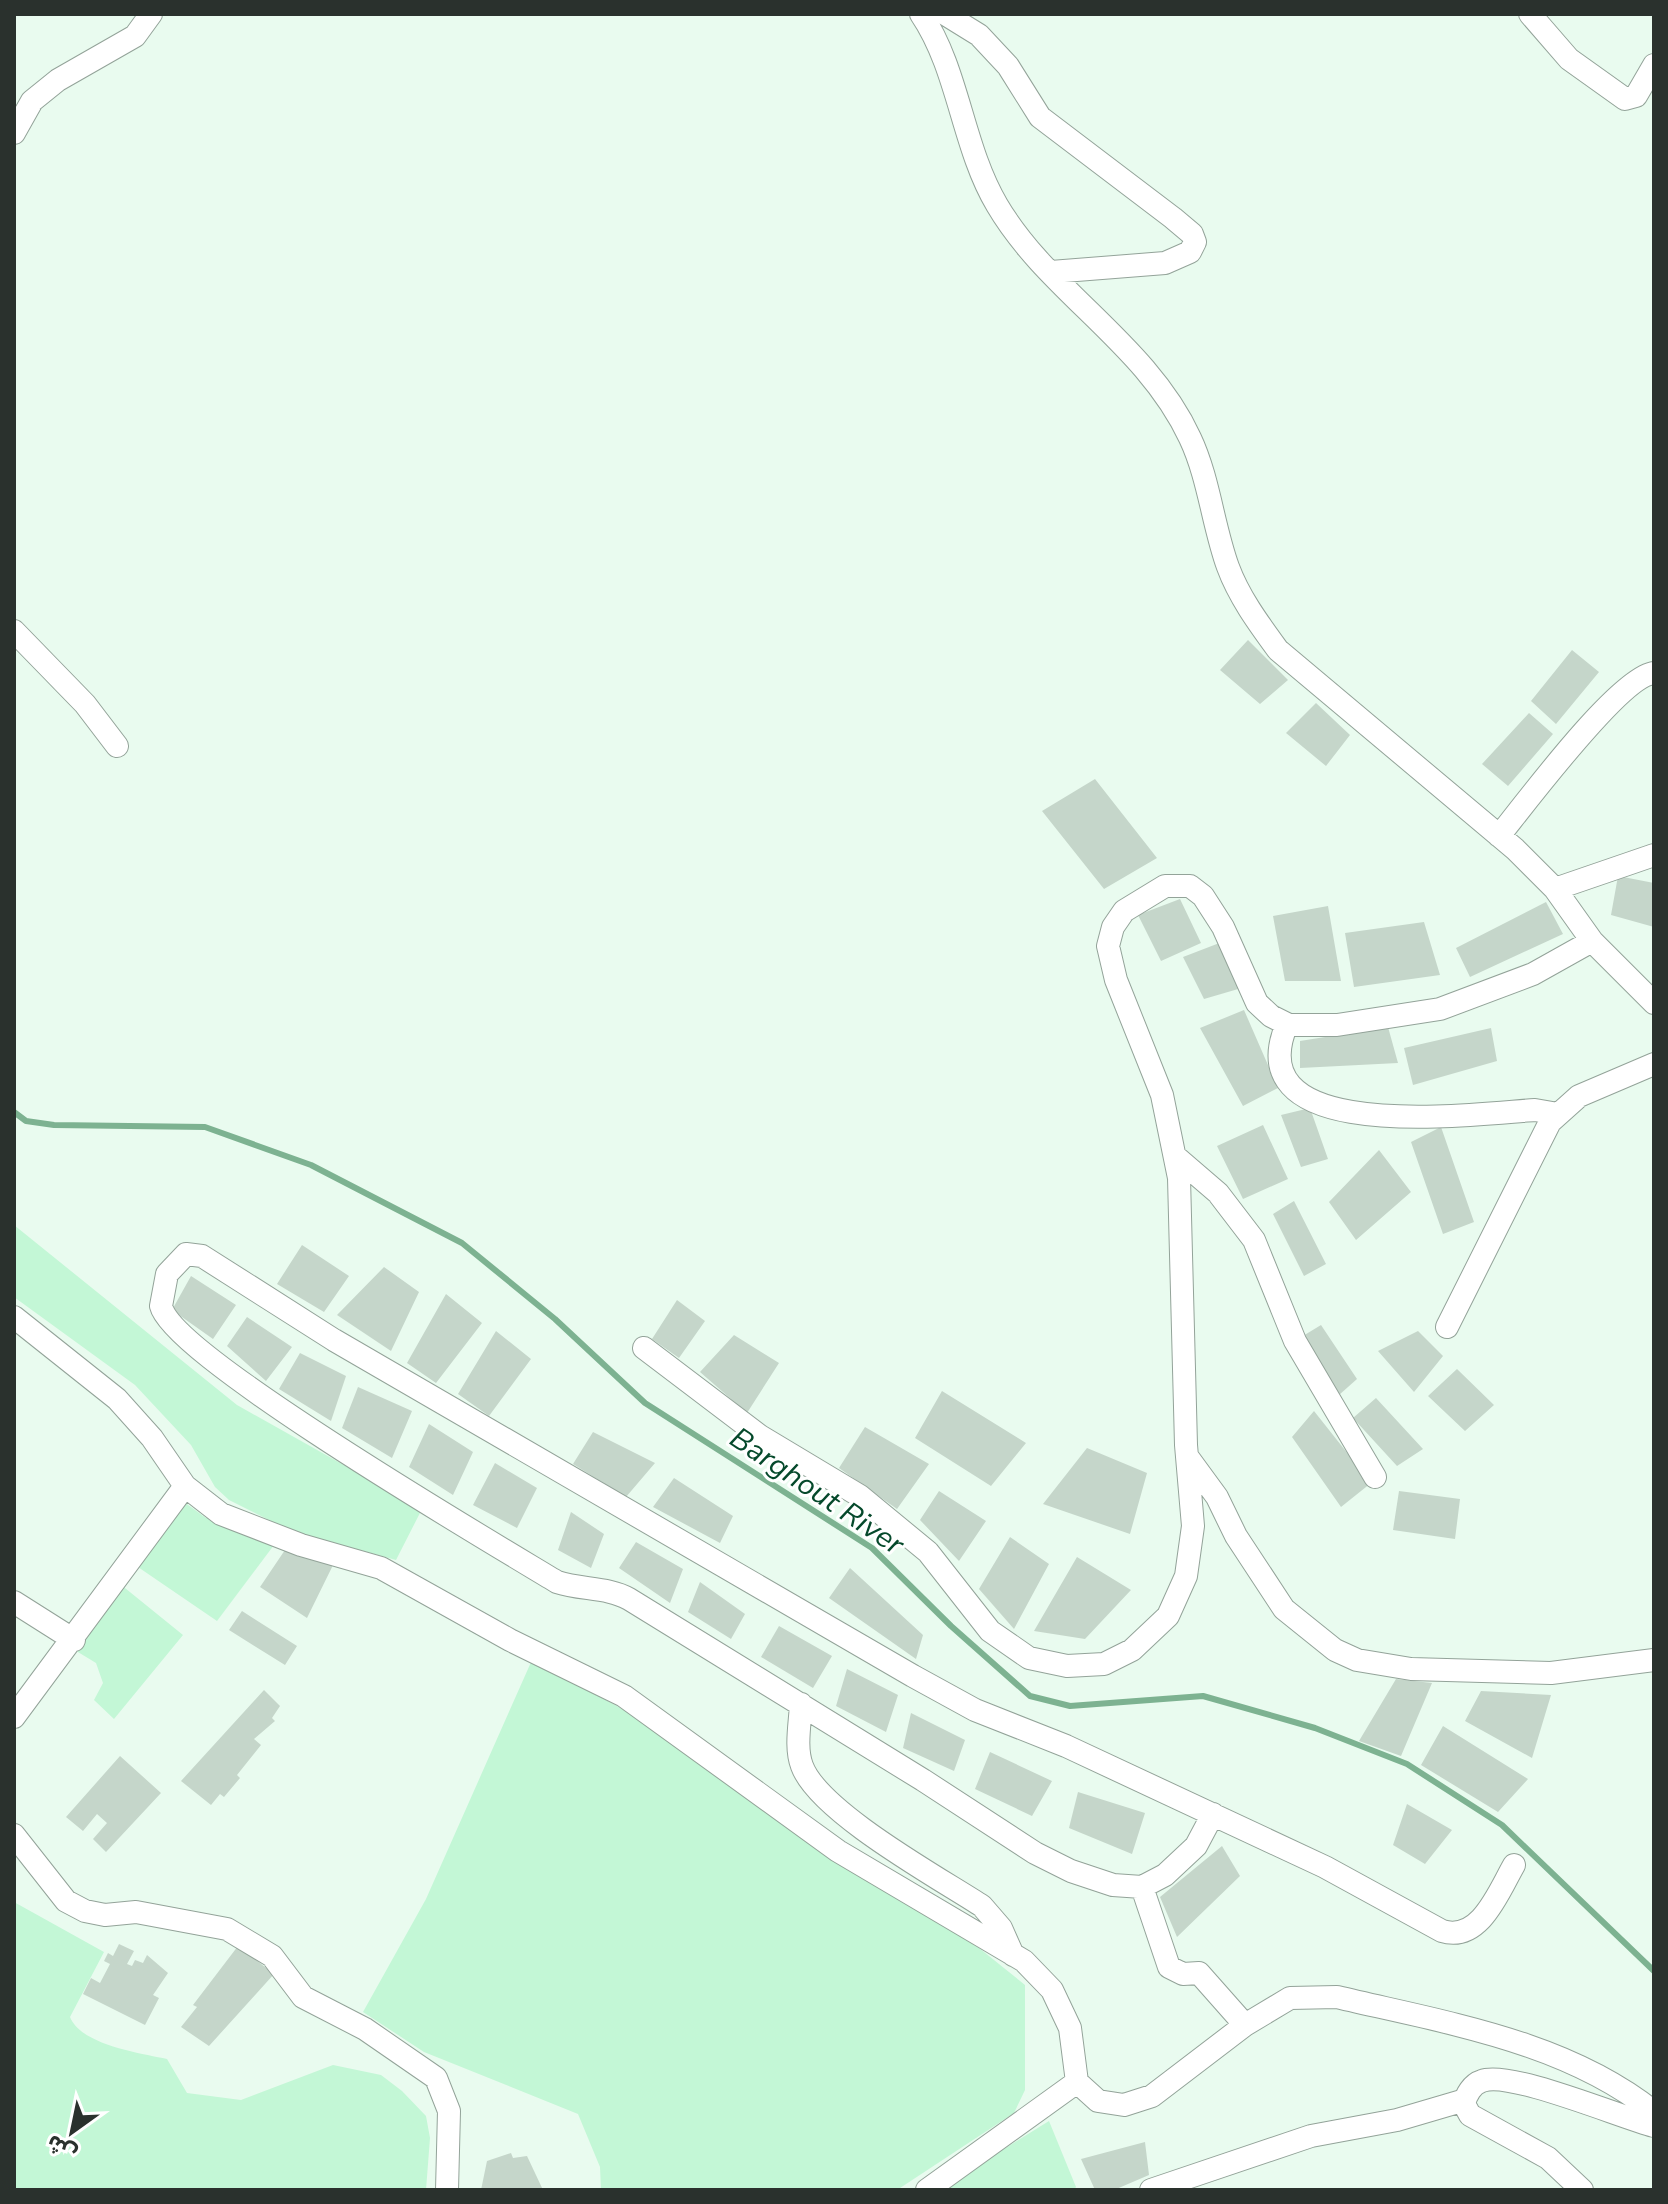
<svg xmlns="http://www.w3.org/2000/svg" width="1668" height="2204" viewBox="0 0 1668 2204" font-family="'Nunito Sans','Noto Sans Arabic',sans-serif">
  <style>
    .green { fill: #c3f7d6 }
    .lines { fill: none; stroke-linecap: round; stroke-linejoin: round }
    .stream { stroke: #7db291; stroke-width: 6 }
    .building { fill: #c5d6ca }
    .minor-casing { stroke: #93a399; stroke-width: 24 }
    .minor { stroke: #fff; stroke-width: 22 }
    .labels { text-anchor: middle; stroke-width: 6; stroke-linejoin: round; paint-order: stroke }
    .water-label { font-size: 30px; font-style: italic; fill: #05492b; stroke: #fff }
  </style>
  <rect width="100%" height="100%" fill="#e9fbef"/>
  <path class="green" d="M14,1225L237,1405L422,1509L396,1560L291,1531L229,1500L215,1487L191,1445L135,1385L14,1297Z
    M184,1502L206,1518H220L274,1545L217,1621L135,1565Z
    M120,1584L183,1635L114,1719L94,1700L103,1683L96,1663L73,1649Z
    M532,1660L648,1723L819,1849L979,1948L1025,1985V2090L1014,2113L897,2190H601L600,2167L578,2114L424,2052L363,2012L426,1899Z
    M14,1902L104,1952L70,2017C81,2045 140,2053 167,2059L187,2093L241,2100L333,2065L381,2075L402,2091L426,2116L430,2138L426,2190H14Z
    M1049,2121L1076,2187L1074,2190H938Z"/>
  <g class="lines">
    <path class="stream" d="M14,1112L26,1121L54,1125L205,1127L311,1165L462,1243L555,1319L645,1403L872,1548L951,1626L1030,1696L1070,1706L1203,1696L1315,1728L1407,1764L1502,1825L1654,1971"/>
  </g>
  <path class="building" d="M1248,640L1288,680L1260,704L1220,670Z
    M1572,650L1599,672L1556,724L1531,701Z
    M1316,703L1350,735L1326,766L1286,733Z
    M1529,713L1553,734L1508,786L1482,764Z
    M1095,779L1157,858L1104,889L1042,811Z
    M1618,876L1654,883V927L1611,915Z
    M1180,899L1201,943L1161,961L1138,915Z
    M1546,902L1563,934L1470,977L1456,948Z
    M1328,906L1341,981H1285L1273,916Z
    M1424,922L1440,975L1354,987L1345,933Z
    M1222,942L1245,987L1204,999L1183,957Z
    M1244,1010L1278,1088L1243,1106L1200,1028Z
    M1388,1027L1398,1063L1300,1068V1041Z
    M1491,1028L1497,1061L1413,1085L1404,1048Z
    M1310,1108L1328,1159L1301,1167L1281,1115Z
    M1263,1125L1288,1179L1243,1199L1217,1146Z
    M1441,1127L1474,1222L1443,1234L1411,1142Z
    M1379,1150L1411,1192L1356,1240L1329,1202Z
    M1294,1201L1326,1264L1304,1276L1273,1214Z
    M302,1245L349,1276L324,1312L277,1284Z
    M384,1267L419,1292L391,1351L337,1315Z
    M191,1276L236,1305L213,1339L172,1310Z
    M446,1294L482,1323L436,1383L407,1363Z
    M677,1300L705,1321L679,1358L652,1339Z
    M247,1317L292,1347L266,1381L227,1346Z
    M1321,1325L1357,1379L1339,1395L1298,1339Z
    M496,1331L531,1359L489,1416L458,1394Z
    M1418,1331L1443,1356L1414,1392L1378,1351Z
    M734,1335L779,1363L747,1413L700,1372Z
    M300,1353L346,1376L331,1421L279,1389Z
    M1457,1369L1494,1405L1465,1431L1428,1396Z
    M358,1387L412,1411L392,1458L342,1428Z
    M942,1391L1026,1443L991,1486L915,1438Z
    M1376,1398L1423,1449L1397,1466L1353,1418Z
    M1314,1411L1371,1483L1341,1507L1292,1437Z
    M429,1424L473,1452L453,1495L409,1467Z
    M865,1427L929,1464L897,1509L839,1468Z
    M593,1432L655,1463L626,1497L573,1464Z
    M1087,1448L1147,1473L1130,1534L1043,1504Z
    M495,1463L537,1488L517,1528L473,1505Z
    M674,1478L733,1516L720,1543L653,1507Z
    M939,1491L986,1521L959,1561L920,1520Z
    M1399,1491L1460,1499L1455,1539L1393,1530Z
    M571,1512L604,1534L591,1568L558,1550Z
    M1010,1537L1049,1564L1014,1629L979,1589Z
    M636,1542L683,1569L670,1603L619,1568Z
    M287,1547L335,1561L307,1618L260,1587Z
    M1077,1557L1131,1590L1085,1639L1034,1631Z
    M850,1568L923,1635L916,1659L829,1598Z
    M700,1582L745,1614L731,1639L688,1612Z
    M242,1611L297,1646L285,1665L229,1630Z
    M779,1626L832,1656L813,1688L761,1657Z
    M847,1669L898,1695L886,1732L836,1706Z
    M1396,1679L1432,1683L1401,1756L1359,1741Z
    M264,1690L280,1706L272,1718L275,1721L254,1739L261,1745L237,1775L240,1778L224,1797L220,1794L211,1805L181,1781Z
    M1481,1691L1551,1695L1532,1758L1465,1721Z
    M911,1713L965,1740L954,1771L903,1748Z
    M1443,1726L1528,1779L1498,1812L1421,1765Z
    M990,1752L1052,1781L1032,1816L975,1789Z
    M120,1756L161,1793L106,1852L93,1839L107,1823L97,1814L83,1831L66,1817Z
    M1078,1792L1145,1813L1132,1854L1069,1828Z
    M1407,1804L1452,1830L1425,1864L1393,1845Z
    M1222,1846L1240,1876L1177,1937L1160,1897Z
    M119,1944L134,1951L127,1964L132,1966L135,1960L143,1963L147,1955L168,1973L153,1995L159,1998L145,2025L83,1994L91,1978L100,1983L110,1964L104,1961L108,1953L113,1956Z
    M238,1946L274,1974L209,2046L181,2027L197,2007L193,2005Z
    M1145,2142L1149,2175L1114,2190H1095L1081,2159Z
    M511,2153L513,2158L527,2156L543,2190H481L487,2161Z"/>
  <g class="lines">
    <defs>
      <path id="minor" d="M921,14C959,70 962,146 997,205C1048,292 1146,343 1190,438C1209,478 1213,526 1228,567C1239,597 1259,624 1278,650L1515,849L1555,889L1592,941L1654,1003
        M945,14L979,35L1008,66L1040,117L1173,218L1192,234L1195,242L1190,252L1165,263L1051,272
        M1530,14L1569,59L1625,99L1636,96L1654,65
        M14,133L32,101L58,80L135,36L151,14
        M14,631L85,704L117,746
        M1499,836C1524,805 1620,676 1654,673
        M1555,889L1654,855
        M1287,1024C1235,1146 1472,1114 1535,1110L1558,1114
        M1175,1156L1218,1193L1254,1240L1295,1341L1375,1477
        M14,1317L117,1399L152,1438L185,1486L221,1514L301,1545L381,1568L510,1640L624,1696L838,1851L1024,1961L1052,1990L1070,2028L1077,2082L1098,2101L1124,2105L1152,2096L1245,2025L1290,1998L1337,1997C1446,2023 1565,2041 1654,2112
        M1447,1327L1550,1122L1579,1096L1654,1064
        M644,1348L760,1436L860,1496L928,1552L990,1631L1029,1658L1067,1666L1104,1664L1132,1650L1168,1616L1186,1576L1193,1526L1186,1445L1179,1178L1162,1095L1116,980L1108,946L1113,927L1124,911L1165,886H1190L1203,896L1223,927L1257,1003L1271,1016L1289,1025H1337L1440,1009L1533,974L1592,941
        M1187,1456L1217,1497L1236,1536L1284,1609L1335,1650L1357,1660L1411,1669L1551,1673L1654,1660
        M14,1602L74,1640
        M801,1704C800,1724 795,1748 802,1766C819,1812 939,1878 982,1906L1001,1928L1013,1955
        M14,1717L185,1486
        M1213,1814L1196,1846L1165,1875L1142,1887L1113,1885L1071,1871L1035,1853L923,1780L629,1599C608,1587 581,1590 557,1582C496,1545 173,1356 161,1306L167,1274L186,1254L202,1256L334,1340L913,1676L975,1710L1066,1746L1325,1867L1442,1931C1480,1943 1499,1891 1514,1865
        M14,1835L66,1901L85,1911L105,1915L136,1912L227,1929L272,1956L303,1997L365,2029L436,2078L449,2111L447,2190
        M1142,1887L1169,1967L1183,1974L1199,1973L1245,2025
        M927,2190L1077,2082
        M1151,2190L1311,2136L1397,2120L1465,2100
        M1582,2190L1548,2158L1470,2115L1464,2104C1466,2095 1472,2084 1482,2081C1509,2070 1620,2117 1654,2126"/>
    </defs>
    <use href="#minor" class="minor-casing"/>
    <use href="#minor" class="minor"/>
  </g>
  <g class="labels">
    <g class="water-label">
      <text transform="translate(817 1491) rotate(34)" y="10">Barghout River</text>
    </g>
  </g>
  <rect width="1668" height="2204" fill="none" stroke="#2a312d" stroke-width="32"/>
  <g transform="translate(72 2132) rotate(213)" stroke="#ffffff" stroke-width="6" paint-order="stroke">
  <path d="M0-6L14 30L0 20L-14 30Z" fill="#2a312d"/>
  <text y="-12" font-size="22" font-weight="bold" text-anchor="middle" fill="#2a312d">ش</text>
  </g>
</svg>
